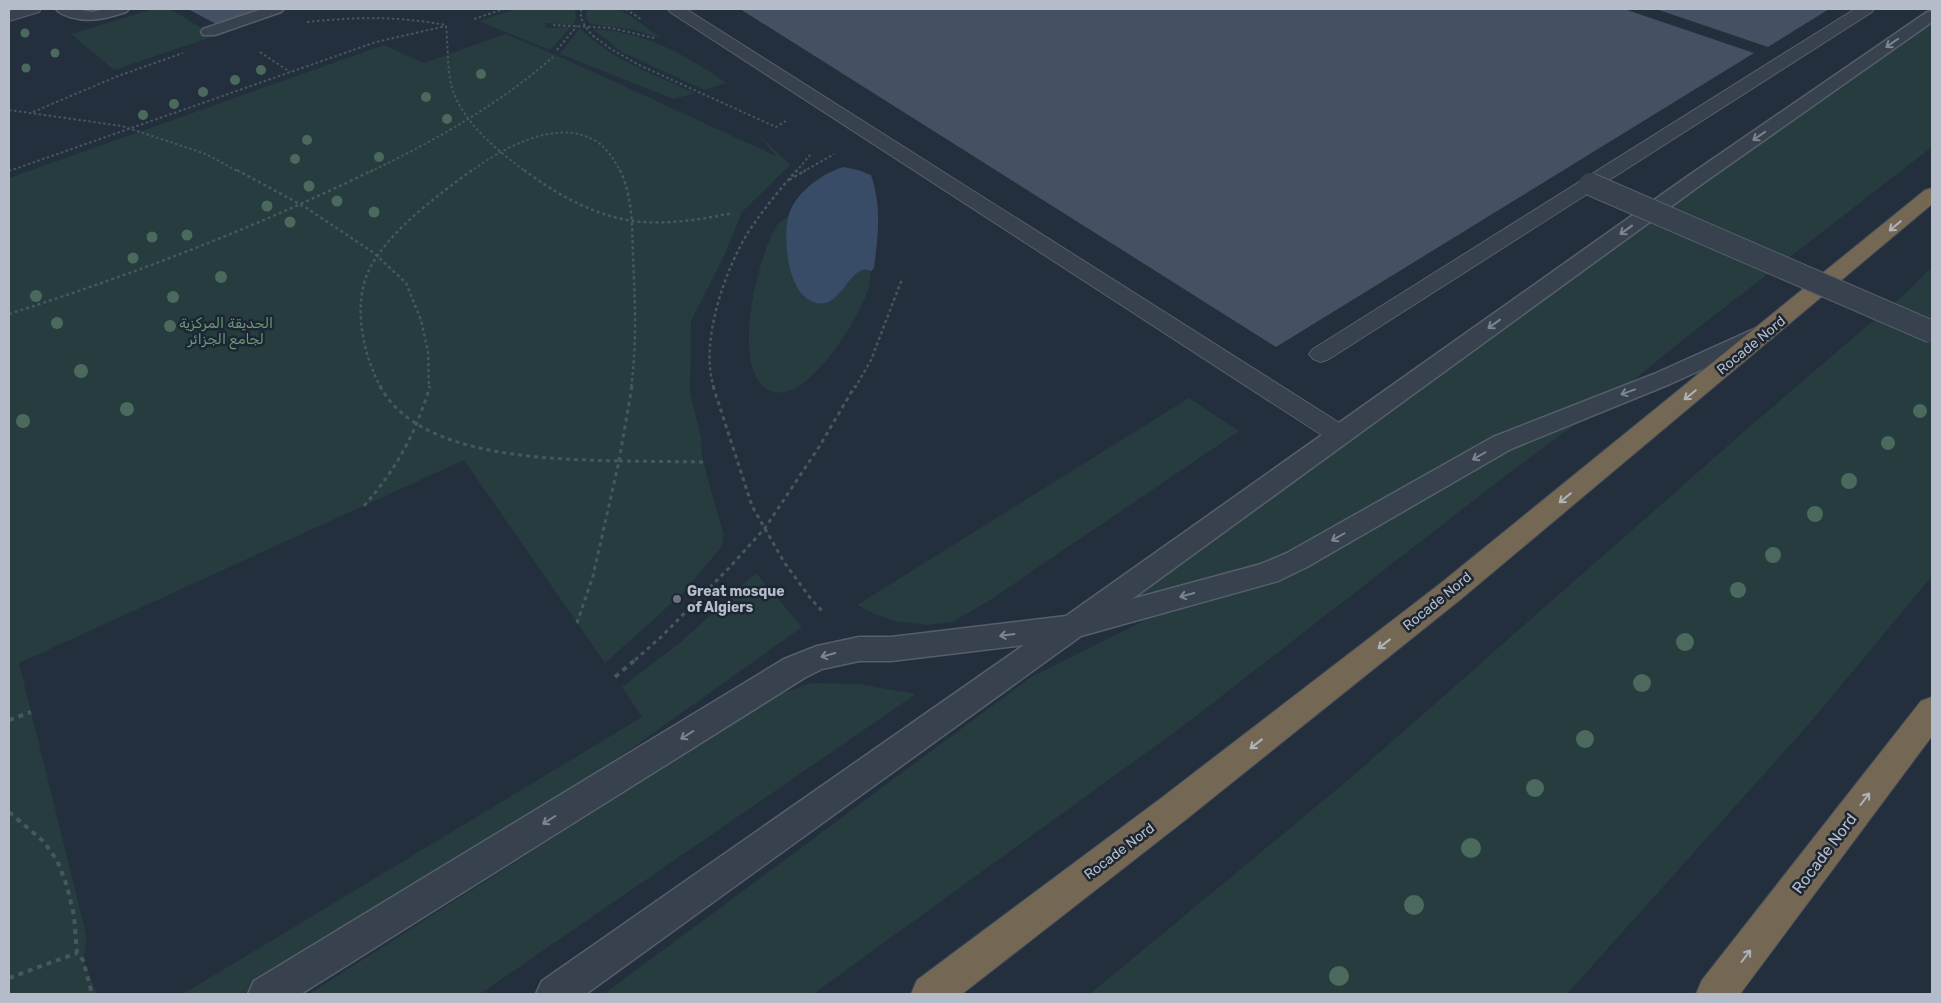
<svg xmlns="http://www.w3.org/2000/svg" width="1941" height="1003" viewBox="0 0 1941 1003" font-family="Rubik,Cairo,sans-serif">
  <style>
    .green { fill: #263c3f }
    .water { fill: #394c67 }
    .building { fill: #455162 }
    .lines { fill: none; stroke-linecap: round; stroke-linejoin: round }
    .service-casing { stroke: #565f6c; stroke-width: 3 }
    .pedestrian-casing { stroke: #565f6c; stroke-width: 2 }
    .tertiary-casing { stroke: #565f6c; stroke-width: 2 }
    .motorway-casing { stroke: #434c59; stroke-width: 2 }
    .path-far3 { stroke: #44595c; stroke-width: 2; stroke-dasharray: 2.5 2.5; stroke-linecap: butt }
    .path-far2 { stroke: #44595c; stroke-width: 2.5; stroke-dasharray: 3 3; stroke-linecap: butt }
    .path-far1 { stroke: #44595c; stroke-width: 3; stroke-dasharray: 4 4; stroke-linecap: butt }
    .path { stroke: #44595c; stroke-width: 4; stroke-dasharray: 5 5; stroke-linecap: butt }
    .service { fill: #38414e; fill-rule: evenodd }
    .pedestrian { fill: #38414e; fill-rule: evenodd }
    .tertiary { fill: #38414e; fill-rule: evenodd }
    .motorway { fill: #746855; fill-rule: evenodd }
    .pedestrian-bridge-casing { stroke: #565f6c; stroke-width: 24; stroke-linecap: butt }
    .pedestrian-bridge { stroke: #38414e; stroke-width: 22 }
    .tree { fill: #4b6a5d }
    .oneway { stroke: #7c8592 }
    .oneway2 { stroke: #aeb4bd }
    .worship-dot { fill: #6b7280; stroke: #1d2633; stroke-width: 2 }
    .labels { text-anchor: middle; stroke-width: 5; stroke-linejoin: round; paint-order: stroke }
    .park-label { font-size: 14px; fill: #6b9a76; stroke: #1d2633 }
    .street-label { font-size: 14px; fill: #b4bcc9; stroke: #1d2633 }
    .poi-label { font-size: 14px; font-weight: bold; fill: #b4bcc9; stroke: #1d2633; text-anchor: start }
    .near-street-label { font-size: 16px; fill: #b4bcc9; stroke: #1d2633 }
  </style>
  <rect width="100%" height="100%" fill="#242f3e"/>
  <path class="green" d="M153,9H170L215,36L114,70L71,34Z
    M515,9H575L576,19L573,25L546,23L545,28L571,27L550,50L479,21Z
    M587,9H620L663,39L635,30L590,24L586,17Z
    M1932,15V147L1689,335L1610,399L1509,473L1183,726L813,994H604L1031,677L1200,593L1072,627L1728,157Z
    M580,28C611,60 655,75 695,93L674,99L560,54Z
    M593,29C643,31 687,55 726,83L704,90L622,52Z
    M505,34L554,54L776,156L755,131L790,165L742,212L724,256L691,321L690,392L701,438L702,456L707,476L724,535L722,546L682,594L605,663L464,460L19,663L87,938L83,960L97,994H9V178L384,45L424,63Z
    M789,216L787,252L803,297C842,320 845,270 863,269C865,269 868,270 871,271C870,277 870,284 868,290C859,318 799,421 762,385C733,356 758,256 777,225C780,221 785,219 789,216Z
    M1932,267V576L1808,725L1567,994H1090L1354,775L1747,429L1910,289Z
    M1189,398L1239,431L987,602L952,622L927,625L895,621L875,614L857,605Z
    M756,573L802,627L600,771L243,994H183L642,717L622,687L682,641Z
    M811,683L859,684L916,694L480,994H309L730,725L783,693Z"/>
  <path class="water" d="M844,167L858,170L871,175C882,207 878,236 874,268L871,271C867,270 863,269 860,271C845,278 836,315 809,300C786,288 780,225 793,205C803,188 825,172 844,167Z"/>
  <path class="building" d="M188,9H263L218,25Z
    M740,9H1624L1754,53L1276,347Z
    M1656,9H1829L1768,47Z"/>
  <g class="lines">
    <defs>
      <path id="service" d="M56,9H77L92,12L106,9H129L126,12C107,18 91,23 70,17C65,15 60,14 56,9Z
        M262,9H284L281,12L215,35H203L201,32L203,29Z
        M1932,11V22L1702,184L1132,599L1261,564L1287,553L1493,437L1654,374L1756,328L1764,326L1772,328L1775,333L1772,338L1670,384L1511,449L1307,567L1278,581L1081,636L586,994H536L542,981L1024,645L891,661H859L822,669L806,677L301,994H248L254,981L784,659L817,646L859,637H891L1066,616L1688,176L1927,12Z"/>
      <path id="pedestrian" d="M668,9H686L1349,429L1353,435L1349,441L1340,444L1331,441L670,12Z
        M1855,9H1874L1872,12L1329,359L1321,362L1313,359L1309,354L1313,349Z"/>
      <path id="tertiary" d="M17,9H41L39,12L9,21V11Z"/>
      <path id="motorway" d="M1932,188V204L1461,599L1184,821L962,994H911L917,980L1160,799L1441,583L1925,190Z
        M1932,697V736L1740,994H1696L1702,980L1921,701Z"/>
    </defs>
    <use href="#service" class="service-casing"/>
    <use href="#pedestrian" class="pedestrian-casing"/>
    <use href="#tertiary" class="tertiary-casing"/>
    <use href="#motorway" class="motorway-casing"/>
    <path class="path-far3" d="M581,9V18L585,26L592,35L611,49L639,65L776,127L786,121
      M626,9L642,20
      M474,19L504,9
      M307,22C354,17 399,16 445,25
      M553,25L611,28L654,38
      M446,26C448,45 447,65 451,84C460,121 497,150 526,172
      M557,50L577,26
      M260,52L290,72
      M9,110L122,126L206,154L239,172
      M33,112L118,76L183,53
      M9,171L376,42L446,26
      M370,172C436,140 498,105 553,57
      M470,172C501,149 556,118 594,140C607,147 614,160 621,172
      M796,172L810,155
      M803,172L834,154"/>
    <path class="path-far2" d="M237,170L305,207L374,253L406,283L421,320L428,352L429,388
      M524,170C557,195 600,219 642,222C673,224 703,219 733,213
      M620,170C633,198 632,227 633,257C635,301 637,344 631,388
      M789,180L806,170
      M9,314C134,274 255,228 373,170
      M381,388C363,355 353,307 368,272C387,232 437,196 472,170
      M714,388C699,343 725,269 749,231C763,210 780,189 797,170
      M855,388L871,360L902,279"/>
    <path class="path-far1" d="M380,386C418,458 549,459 619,461
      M713,386L752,506L784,562L811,599L824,613
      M619,461L704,462
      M619,461L632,386
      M364,506C397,468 415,435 430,386
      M577,623L593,576L619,461
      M635,660L661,637L729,568L765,528L819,447L855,386"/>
    <path class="path" d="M615,677L636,659
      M9,720L31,712
      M9,812L43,841L57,860L67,886L74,916L77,953L83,960L92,994
      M9,978L77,953"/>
    <use href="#service" class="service"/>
    <use href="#pedestrian" class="pedestrian"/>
    <use href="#tertiary" class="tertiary"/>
    <use href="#motorway" class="motorway"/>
    <defs>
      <path id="pedestrian-bridge" d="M1590,184L1932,332"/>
    </defs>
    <use href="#pedestrian-bridge" class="pedestrian-bridge-casing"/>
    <use href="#pedestrian-bridge" class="pedestrian-bridge"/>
  </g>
  <g class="tree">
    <circle cx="25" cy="33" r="4.5"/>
    <circle cx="55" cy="53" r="4.5"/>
    <circle cx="26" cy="68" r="4.5"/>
    <circle cx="261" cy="70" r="5"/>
    <circle cx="481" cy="74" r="5"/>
    <circle cx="235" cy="80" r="5"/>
    <circle cx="203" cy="92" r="5"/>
    <circle cx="426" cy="97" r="5"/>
    <circle cx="174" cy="104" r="5"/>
    <circle cx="143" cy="115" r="5"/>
    <circle cx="447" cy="119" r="5"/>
    <circle cx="307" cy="140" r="5"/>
    <circle cx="379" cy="157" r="5"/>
    <circle cx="295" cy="159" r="5"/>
    <circle cx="309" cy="186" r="5.5"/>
    <circle cx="337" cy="201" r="5.5"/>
    <circle cx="267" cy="206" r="5.5"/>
    <circle cx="374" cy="212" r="5.5"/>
    <circle cx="290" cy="222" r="5.5"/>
    <circle cx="187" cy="235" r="5.5"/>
    <circle cx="152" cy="237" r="5.5"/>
    <circle cx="133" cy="258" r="5.5"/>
    <circle cx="221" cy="277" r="6"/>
    <circle cx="36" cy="296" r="6"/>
    <circle cx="173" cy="297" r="6"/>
    <circle cx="57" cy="323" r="6"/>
    <circle cx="170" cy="326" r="6"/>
    <circle cx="81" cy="371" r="7"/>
    <circle cx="127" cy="409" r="7"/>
    <circle cx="1920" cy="411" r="7"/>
    <circle cx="23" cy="421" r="7"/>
    <circle cx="1888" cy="443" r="7"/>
    <circle cx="1849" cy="481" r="8"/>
    <circle cx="1815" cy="514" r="8"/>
    <circle cx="1773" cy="555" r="8"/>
    <circle cx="1738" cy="590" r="8"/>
    <circle cx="1685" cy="642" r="9"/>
    <circle cx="1642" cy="683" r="9"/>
    <circle cx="1585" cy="739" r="9"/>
    <circle cx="1535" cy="788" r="9"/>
    <circle cx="1471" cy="848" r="10"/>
    <circle cx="1414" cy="905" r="10"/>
    <circle cx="1339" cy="976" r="10"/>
  </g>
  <defs><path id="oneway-shaft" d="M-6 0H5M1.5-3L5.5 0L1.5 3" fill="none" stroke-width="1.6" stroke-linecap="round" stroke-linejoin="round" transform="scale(1.25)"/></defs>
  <g class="oneway">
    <use href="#oneway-shaft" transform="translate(1892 43) rotate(145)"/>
    <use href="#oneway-shaft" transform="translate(1759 136) rotate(145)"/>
    <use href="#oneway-shaft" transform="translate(1626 230) rotate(144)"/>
    <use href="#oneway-shaft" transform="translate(1494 324) rotate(144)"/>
    <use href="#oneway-shaft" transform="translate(1628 392) rotate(160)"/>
    <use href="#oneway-shaft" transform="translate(1479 456) rotate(150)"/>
    <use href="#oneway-shaft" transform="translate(1338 537) rotate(150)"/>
    <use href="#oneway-shaft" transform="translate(1187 595) rotate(165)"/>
    <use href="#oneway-shaft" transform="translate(1007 635) rotate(173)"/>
    <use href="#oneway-shaft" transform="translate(828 655) rotate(164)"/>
    <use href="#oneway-shaft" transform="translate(687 735) rotate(148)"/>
    <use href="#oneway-shaft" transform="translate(549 820) rotate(148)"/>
  </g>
  <g class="oneway2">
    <use href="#oneway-shaft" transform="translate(1895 226) rotate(140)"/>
    <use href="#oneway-shaft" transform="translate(1690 395) rotate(141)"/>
    <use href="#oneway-shaft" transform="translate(1565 498) rotate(141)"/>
    <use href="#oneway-shaft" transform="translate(1384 644) rotate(142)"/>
    <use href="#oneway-shaft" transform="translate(1256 744) rotate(142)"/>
    <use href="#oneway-shaft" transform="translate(1865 799) rotate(-53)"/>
    <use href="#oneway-shaft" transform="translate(1746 956) rotate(-53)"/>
  </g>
  <circle class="worship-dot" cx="677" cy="599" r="5"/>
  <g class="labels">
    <g class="park-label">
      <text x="226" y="328">الحديقة المركزية<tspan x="226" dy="16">لجامع الجزائر</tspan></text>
    </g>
    <g class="street-label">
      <text transform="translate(1751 345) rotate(-39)" y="5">Rocade Nord</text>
      <text transform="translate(1437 601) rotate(-39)" y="5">Rocade Nord</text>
      <text transform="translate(1119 851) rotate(-37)" y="5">Rocade Nord</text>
    </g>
    <g class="poi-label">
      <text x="687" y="596">Great mosque<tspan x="687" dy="16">of Algiers</tspan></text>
    </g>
    <g class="near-street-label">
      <text transform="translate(1824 853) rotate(-53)" y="6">Rocade Nord</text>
    </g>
  </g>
  <rect width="1941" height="1003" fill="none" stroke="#b4bcc9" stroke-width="20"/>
</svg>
